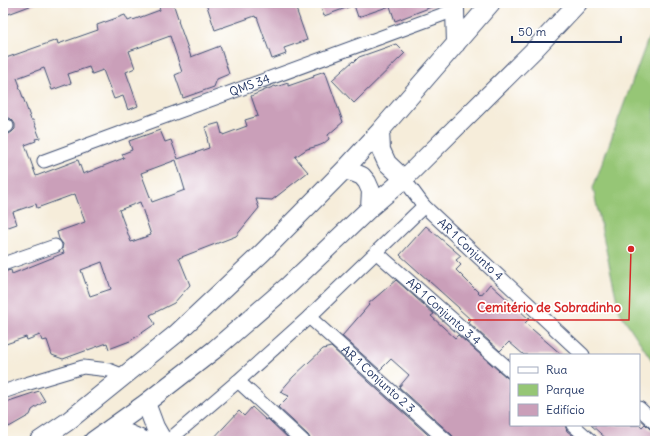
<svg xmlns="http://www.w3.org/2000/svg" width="658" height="444" viewBox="0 0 658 444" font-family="Delius,sans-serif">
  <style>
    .green { fill: #96c676; stroke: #587a6a }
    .building { fill: #ca9fb9; fill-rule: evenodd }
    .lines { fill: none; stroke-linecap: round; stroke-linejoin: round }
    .street-casing { stroke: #3c4c71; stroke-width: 15 }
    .secondary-casing { stroke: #3c4c71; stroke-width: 20 }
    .street { stroke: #fff; stroke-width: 13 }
    .secondary { stroke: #fff; stroke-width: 18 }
    .labels { text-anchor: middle; stroke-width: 3.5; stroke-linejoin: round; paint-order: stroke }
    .street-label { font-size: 12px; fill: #1b2f5e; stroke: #fff }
    .leader { fill: none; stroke: #d62828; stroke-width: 1.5 }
    .callout-dot { fill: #d62828; stroke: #fff; stroke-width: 1.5 }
    .callout-label { font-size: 13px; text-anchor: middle; font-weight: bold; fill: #d62828; stroke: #fff; stroke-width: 3.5; stroke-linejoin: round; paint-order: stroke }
  </style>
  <rect width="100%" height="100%" fill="#fff"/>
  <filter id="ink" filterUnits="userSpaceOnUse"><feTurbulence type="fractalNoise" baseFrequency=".025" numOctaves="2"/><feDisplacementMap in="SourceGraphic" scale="8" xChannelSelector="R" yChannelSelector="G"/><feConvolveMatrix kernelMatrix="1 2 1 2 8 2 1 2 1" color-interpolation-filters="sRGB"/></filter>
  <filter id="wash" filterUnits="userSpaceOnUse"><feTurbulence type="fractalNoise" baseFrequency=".012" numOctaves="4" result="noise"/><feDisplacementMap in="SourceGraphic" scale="16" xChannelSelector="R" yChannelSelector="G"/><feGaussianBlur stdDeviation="0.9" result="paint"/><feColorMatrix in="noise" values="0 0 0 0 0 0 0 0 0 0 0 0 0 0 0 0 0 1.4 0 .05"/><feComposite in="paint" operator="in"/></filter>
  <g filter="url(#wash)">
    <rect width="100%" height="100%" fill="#f6edda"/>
    <path class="green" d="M655,28V365L619,311L593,188L648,39Z"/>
    <g id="blocks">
      <path class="building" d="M3,3H35V4L3,16Z
        M158,3H173L179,21H178L191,57L220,46L229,74L217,79L214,87L183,98L175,75L182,72L170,36L129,51L135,68L126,72L138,106L128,110L123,96L114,99L103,70L92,74L89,67L68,74L71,83L52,90L44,68L17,78L20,86H19L31,120H33L40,138L35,139L36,141L25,145L36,176L78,160L83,174L124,158L122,154L132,150L129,141L160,130L165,142L171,140L178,159L209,148L207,138L208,137L205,127L219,123L222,134L223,133V135L247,126L245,120L258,116L251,96L275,86L276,87L288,83V86L314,77L313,75L325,71L343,122L328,135L329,139L323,144L318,146L307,149L295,157L308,172L272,200L256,199L259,208L236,236L179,258L190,285L174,303L150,315L155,324L130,341L109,349L107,343L63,359L52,355L47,340L42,341L40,335L27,340L26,337L3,345V272L11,270L12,274L64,253L62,248L63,244L59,239L57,232L85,222L75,194L37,208L36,204L13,212L17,224L3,229V135L9,134L12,132L15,129V124L13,121L10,118L3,119V59L57,40L58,44L98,30L97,25L125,15L128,21L133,19V20L160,10ZM176,160L185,190L152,202L141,173ZM140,202L151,235L131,242L119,210ZM102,262L111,289L90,296L81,270Z
        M206,3H294L307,40L284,48L286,54L272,59L257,17L256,18L255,16L215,30Z
        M319,3H439V4L395,21L390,6L358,17L354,5L324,16Z
        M396,44L405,53L354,103L332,80L353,61L354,62L359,57Z
        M426,226L461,256L456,260L461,265L456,270L481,295L490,284L529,319L525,323L562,355H524L509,342L500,351L468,322L470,319L459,309V308L400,255Z
        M396,280L434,314L431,316L455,338L458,335L506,377L511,380V425H565L567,431L575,437L572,441H455L454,438L452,435L399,387L409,375L391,359L380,370L342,336L369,305L368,304Z
        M331,347L369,382L435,441H311L310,438L308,435L278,407L289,396L280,392L293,377L323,349Z
        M39,391L45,401L32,410L30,415L9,427L8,425L3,428V403Z
        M252,407L266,420L268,419L291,441H211L239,411L244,416Z
        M645,424L650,429L655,431V441H609L591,425H640L642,427Z"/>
    </g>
  </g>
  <g filter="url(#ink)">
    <use href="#blocks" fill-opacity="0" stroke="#3c4c71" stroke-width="1"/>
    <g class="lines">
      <defs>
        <g id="street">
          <path d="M3,127L7,126"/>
          <path id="s1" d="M44,161L455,10"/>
          <path id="s2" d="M404,179L424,206L583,355"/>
          <path id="s3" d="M376,252L511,371"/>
          <path d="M3,264L55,246"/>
          <path id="s4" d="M309,317L447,441"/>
          <path d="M238,381L303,441"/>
          <path d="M3,392L26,384L83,367L109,370L124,376"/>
          <path d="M639,408L655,423"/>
          <path d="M573,425L591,441"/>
          <path d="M168,441L238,381L309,317L424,206"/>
        </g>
        <path id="secondary" d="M453,3L455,10L456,44
          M380,131L381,150L387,163L404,179
          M344,170L355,173L362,176L367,182L371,191L370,208
          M146,403L155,427L163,441
          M111,428L124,432L145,441
          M39,441L67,422L176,334L262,253L344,170L380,131L491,3
          M93,441L146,403L214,350L289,285L370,208L404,179L534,50L578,3"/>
      </defs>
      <use href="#street" class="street-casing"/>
      <use href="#secondary" class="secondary-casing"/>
      <use href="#street" class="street"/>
      <use href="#secondary" class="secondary"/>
    </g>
  </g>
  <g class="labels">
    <g class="street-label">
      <text dy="4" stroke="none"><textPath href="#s1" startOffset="219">QMS 34</textPath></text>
      <text dy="4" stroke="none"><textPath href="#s2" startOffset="97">AR 1 Conjunto 4</textPath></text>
      <text dy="4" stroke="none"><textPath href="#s3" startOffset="90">AR 1 Conjunto 3 4</textPath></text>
      <text dy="4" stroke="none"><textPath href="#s4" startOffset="93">AR 1 Conjunto 2 3</textPath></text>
    </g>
  </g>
  <path class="leader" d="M631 249L629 320H468"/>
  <circle class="callout-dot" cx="631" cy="249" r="4"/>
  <g class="callout-label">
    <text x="549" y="312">Cemitério de Sobradinho</text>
  </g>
  <rect width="658" height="444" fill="none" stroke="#fff" stroke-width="16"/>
  <rect x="510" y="354" width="130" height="72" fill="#ffffff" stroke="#a4acbf"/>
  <rect x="518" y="367" width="20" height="6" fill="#ffffff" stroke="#a4acbf"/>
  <text x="546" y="374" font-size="12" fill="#1b2f5e">Rua</text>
  <rect x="518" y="384" width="20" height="12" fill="#96c676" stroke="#a4acbf"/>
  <text x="546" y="394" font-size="12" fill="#1b2f5e">Parque</text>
  <rect x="518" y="404" width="20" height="12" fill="#ca9fb9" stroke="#a4acbf"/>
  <text x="546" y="414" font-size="12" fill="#1b2f5e">Edifício</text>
  <path d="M512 36v6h109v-6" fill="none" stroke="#1b2f5e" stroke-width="2"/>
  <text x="518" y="36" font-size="12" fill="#1b2f5e" stroke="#ffffff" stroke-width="3" paint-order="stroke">50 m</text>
</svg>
